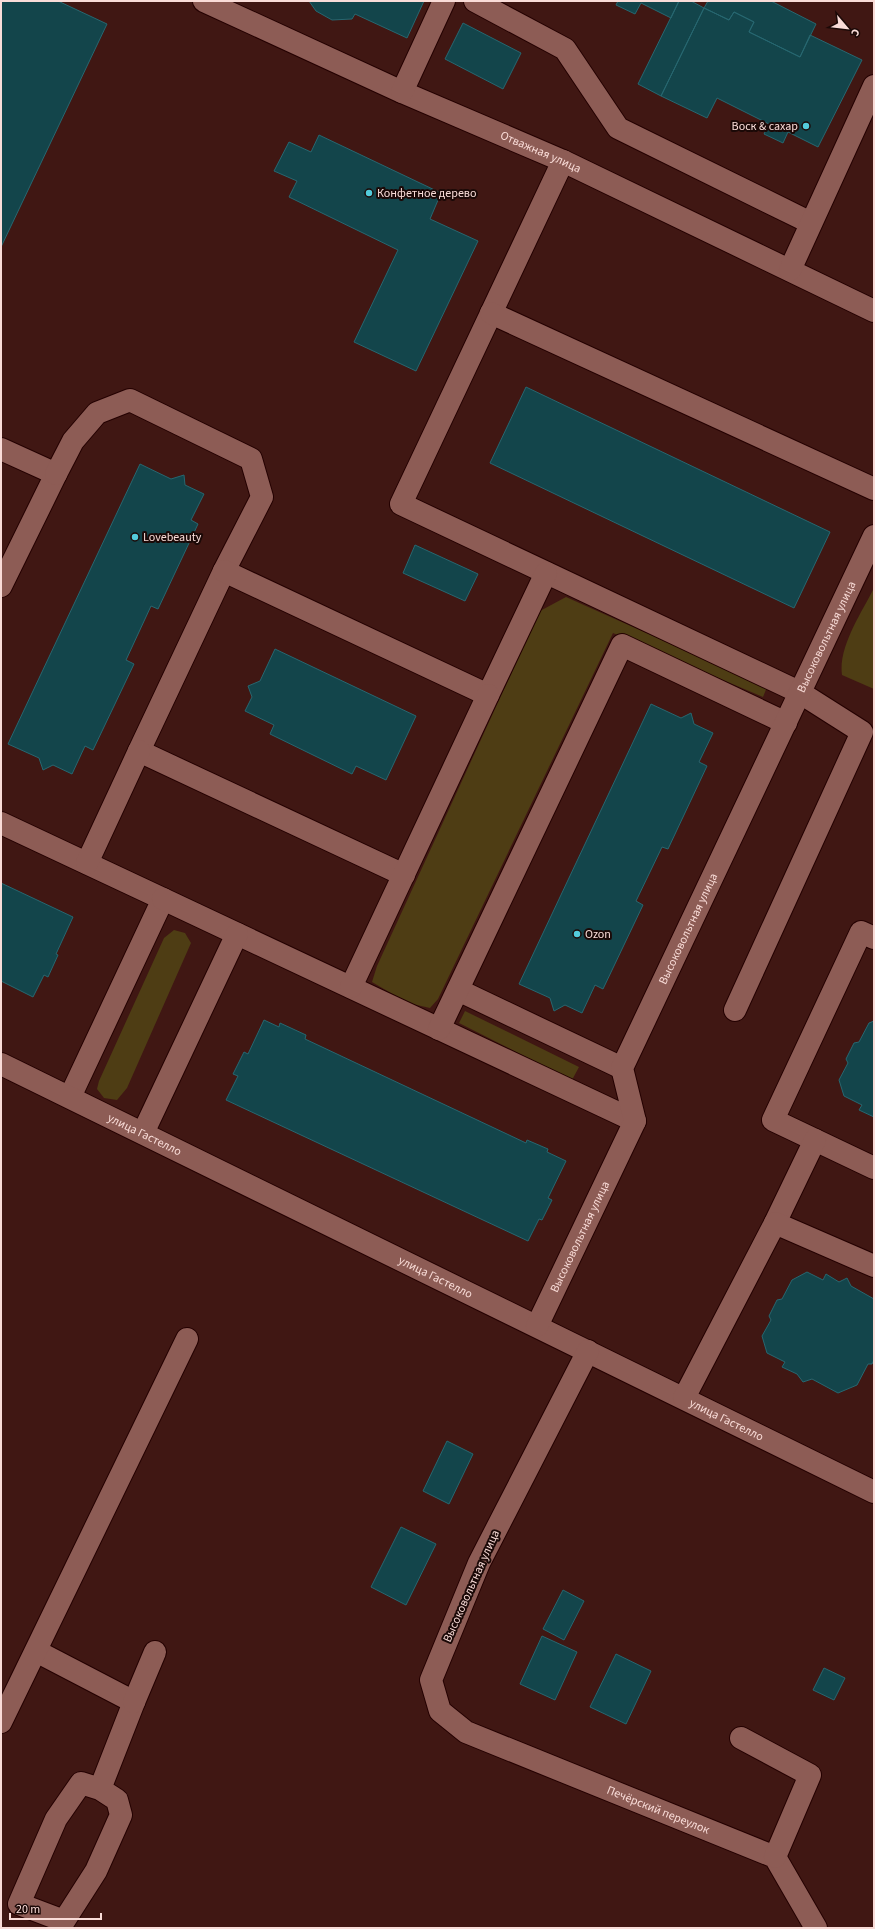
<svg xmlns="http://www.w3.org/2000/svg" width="875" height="1929" viewBox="0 0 875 1929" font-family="'Source Sans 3',sans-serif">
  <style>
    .green { fill: #4e3d14 }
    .building { fill: #13454b; stroke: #276770 }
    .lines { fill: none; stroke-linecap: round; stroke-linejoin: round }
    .minor-casing { stroke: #240101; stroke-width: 24 }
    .minor { stroke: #8d5c55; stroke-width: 22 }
    .poi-dot { fill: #53cbdb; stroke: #1b0907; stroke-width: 1.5 }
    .labels { text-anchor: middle; stroke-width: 4; stroke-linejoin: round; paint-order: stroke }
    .poi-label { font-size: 12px; fill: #f9dcd8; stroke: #1b0907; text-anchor: start }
    .street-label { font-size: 12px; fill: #f9dcd8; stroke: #1b0907 }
  </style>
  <rect width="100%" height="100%" fill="#401713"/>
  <path class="green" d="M874,588V689L842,675C838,647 862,612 874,588Z
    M566,597L767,687L763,697L613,633L438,999L430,1008L408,1003L372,982L377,966L540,611Z
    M174,930L185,933L191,943L127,1088L117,1100L104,1098L97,1089L99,1081L164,938Z
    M465,1011L579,1067L572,1080L459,1023Z"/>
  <path class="building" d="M1,1H58L107,24L1,247Z
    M309,1H424L407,38L355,14L352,19L332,20L316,11Z
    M618,1H679L671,18L641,3L635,14L616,5Z
    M679,1H691L704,8L661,96L638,84Z
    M708,1H771L816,24L800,57L749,32L754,22L734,12L729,20L704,8Z
    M704,8L729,20L734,12L754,22L749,32L800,57L810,35L862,60L818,147L788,132L783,143L764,134L769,124L717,98L707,118L661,96Z
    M463,23L521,53L503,89L445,59Z
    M319,135L441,193L430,219L478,241L416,371L354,342L398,250L289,197L297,181L274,171L289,142L311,152Z
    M526,387L830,532L794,608L490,463Z
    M140,464L171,479L184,475L185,485L204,494L191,520L198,524L158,609L151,606L126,660L134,664L93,750L85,746L72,774L53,765L43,770L39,758L8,744Z
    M415,545L478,574L465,601L403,573Z
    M275,649L416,716L386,780L356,766L352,774L270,734L274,725L245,711L252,697L248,686L260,681Z
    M651,704L681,718L691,713L694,724L713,733L699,762L707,766L668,849L662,847L636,901L643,905L603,989L595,985L582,1013L565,1005L554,1011L550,998L519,984Z
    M1,883L73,917L56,954L58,955L48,977L44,975L33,997L1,981Z
    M264,1020L279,1027L280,1023L306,1035L305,1039L526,1143L527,1140L548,1149L547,1152L566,1161L548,1198L552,1200L542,1220L539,1219L528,1241L226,1100L238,1076L233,1074L244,1052L248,1054Z
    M874,1021V1117L859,1110L862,1105L844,1096L839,1080L848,1063L846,1059L854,1043L859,1042L869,1023Z
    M807,1272L823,1280L826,1274L839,1282L847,1278L851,1286L874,1299V1360L872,1364H868L857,1385L838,1393L812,1379L803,1382L797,1374L782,1367L785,1362L767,1353L762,1336L771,1320L769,1316L777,1300L782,1299L792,1280Z
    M447,1441L473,1454L449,1504L423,1491Z
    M401,1527L436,1544L406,1605L371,1587Z
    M563,1590L584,1601L564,1640L543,1629Z
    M542,1636L577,1652L555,1700L520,1684Z
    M616,1654L651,1671L626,1724L590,1707Z
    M824,1668L845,1678L834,1700L813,1690Z"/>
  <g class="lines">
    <defs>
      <g id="minor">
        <path id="s1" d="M204,1L402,92L563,161L874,311"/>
        <path d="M475,1L565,49L618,128L811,223"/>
        <path d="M402,92L444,1"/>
        <path d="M563,161L401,504L799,692L862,732L735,1010"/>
        <path d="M790,270L874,86"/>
        <path d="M491,313L874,489"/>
        <path d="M1,449L56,474L1,586"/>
        <path d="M56,474L73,441L97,413L130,400L251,459L262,497L224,571L139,751L404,875"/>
        <path d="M224,571L488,695L546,573"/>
        <path d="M1,823L163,899L70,1097"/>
        <path d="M87,863L139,751"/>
        <path d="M163,899L635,1121"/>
        <path d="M874,938L861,932L773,1120L874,1168"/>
        <path d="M351,987L488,695"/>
        <path d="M458,990L622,1068"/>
        <path d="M439,1029L622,645L786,723"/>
        <path id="s2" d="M1,1064L874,1492"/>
        <path d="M143,1133L237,934"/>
        <path d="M775,1223L815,1140"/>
        <path id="s3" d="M537,1326L635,1121L622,1068L874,536"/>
        <path id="s4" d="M588,1351L479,1563L431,1680L440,1711L466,1732L775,1857L816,1928"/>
        <path d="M684,1398L775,1223L874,1266"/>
        <path d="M36,1651L134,1702L100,1789L81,1783L56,1819L19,1904L64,1921L96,1871L121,1815L117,1800L100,1789"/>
        <path d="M134,1702L155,1652"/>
        <path d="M1,1722L187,1339"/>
        <path d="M741,1738L810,1775L775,1857"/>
      </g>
    </defs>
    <use href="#minor" class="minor-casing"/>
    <use href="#minor" class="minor"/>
  </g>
  <g class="poi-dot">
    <circle cx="806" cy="126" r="4"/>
    <circle cx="369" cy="193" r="4"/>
    <circle cx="135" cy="537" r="4"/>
    <circle cx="577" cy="934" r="4"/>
  </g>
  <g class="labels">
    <g class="poi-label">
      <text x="798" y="130" text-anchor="end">Воск &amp; сахар</text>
      <text x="377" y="197">Конфетное дерево</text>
      <text x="143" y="541">Lovebeauty</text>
      <text x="585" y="938">Ozon</text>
    </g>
    <g class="street-label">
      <text dy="4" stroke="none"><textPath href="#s1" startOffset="369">Отважная улица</textPath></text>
      <text dy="4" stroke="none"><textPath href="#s3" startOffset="759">Высоковольтная улица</textPath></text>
      <text dy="4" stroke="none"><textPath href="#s3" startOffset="436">Высоковольтная улица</textPath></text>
      <text dy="4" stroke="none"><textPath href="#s2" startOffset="160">улица Гастелло</textPath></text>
      <text dy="4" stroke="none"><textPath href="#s3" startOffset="99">Высоковольтная улица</textPath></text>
      <text dy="4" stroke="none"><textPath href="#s2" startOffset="484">улица Гастелло</textPath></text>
      <text dy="4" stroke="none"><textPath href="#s2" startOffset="808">улица Гастелло</textPath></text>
      <text transform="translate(471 1586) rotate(-66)" y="4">Высоковольтная улица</text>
      <text dy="4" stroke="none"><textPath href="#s4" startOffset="638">Печёрский переулок</textPath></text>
    </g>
  </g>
  <rect width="875" height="1929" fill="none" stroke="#f9dcd8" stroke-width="4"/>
  <g transform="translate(847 28) rotate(118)" stroke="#1b0907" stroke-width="3" paint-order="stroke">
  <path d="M0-3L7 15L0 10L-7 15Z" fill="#f9dcd8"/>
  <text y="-6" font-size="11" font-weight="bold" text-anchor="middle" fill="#f9dcd8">С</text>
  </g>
  <path d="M10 1913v6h91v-6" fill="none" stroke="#f9dcd8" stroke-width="2"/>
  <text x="16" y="1913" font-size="12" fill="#f9dcd8" stroke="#1b0907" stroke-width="3" paint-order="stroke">20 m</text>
</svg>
